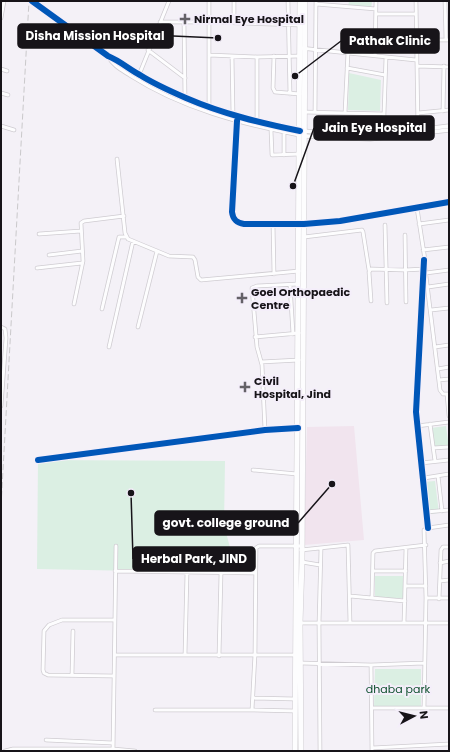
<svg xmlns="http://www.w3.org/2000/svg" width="450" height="752" viewBox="0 0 450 752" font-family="Poppins,sans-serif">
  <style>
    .education { fill: #f1e4ee }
    .green { fill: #dbefe3 }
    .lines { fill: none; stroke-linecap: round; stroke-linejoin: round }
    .minor-casing { stroke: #cfccd1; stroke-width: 4.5 }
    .tertiary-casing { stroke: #cfccd1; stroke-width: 5 }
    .trunk-casing { stroke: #cfccd1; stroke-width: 6 }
    .minor { stroke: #fdfdfe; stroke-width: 3 }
    .tertiary { stroke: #fdfdfe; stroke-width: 3.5 }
    .trunk { stroke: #fdfdfe; stroke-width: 5 }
    .rail { stroke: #cac9cb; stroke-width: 1; stroke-dasharray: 6 3; stroke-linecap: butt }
    .cycleway-casing { stroke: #f4eefa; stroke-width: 8 }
    .cycleway { stroke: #0057b8; stroke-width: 6 }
    .poi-dot { fill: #646167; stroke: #f4eefa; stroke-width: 1.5 }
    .labels { text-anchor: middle; stroke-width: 4; stroke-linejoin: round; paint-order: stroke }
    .poi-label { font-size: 11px; font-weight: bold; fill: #171419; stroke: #f4eefa; text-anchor: start }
    .park-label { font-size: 11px; fill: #0b4e2b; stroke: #f4eefa }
    .leader { fill: none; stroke: #171419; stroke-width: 1.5 }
    .callout-dot { fill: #171419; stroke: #f4eefa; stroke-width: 1.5 }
    .callout { fill: #171419; stroke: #171419; stroke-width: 1.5 }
    .callout-label { font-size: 12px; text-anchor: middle; font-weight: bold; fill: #fff }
  </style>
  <rect width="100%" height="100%" fill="#f4f1f7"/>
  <path class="education" d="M354,426L364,540L304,545L307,427Z"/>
  <path class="green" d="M349,1H372L371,10L348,8Z
    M349,73L381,80L380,111L348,110Z
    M446,426L449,448L434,450L431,428Z
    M38,460L225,461L224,525L232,555L187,572L37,569Z
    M435,481L439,513L428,514L424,482Z
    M375,576H403V598H375Z
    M375,669H421V709L374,708Z"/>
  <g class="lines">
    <defs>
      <path id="minor" d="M32,1L108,56C120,61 129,69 140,75C154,84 170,91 186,98C223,114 261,123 300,131
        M209,1V107
        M234,1V23
        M288,1L290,94
        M416,1L418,131
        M445,1L446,40
        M316,4L376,9
        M376,14H416
        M1,18L4,1
        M160,22H208L300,25
        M184,22L185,98
        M376,33L417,34
        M416,40H449
        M300,48L416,60
        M148,50L185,78
        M209,55L257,57L300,56
        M375,55L376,1
        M108,56C113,66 122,70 131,76C181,108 241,124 299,135
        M232,56L233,115
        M274,56L273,88L275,92L300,94
        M257,57V123
        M417,66L449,67
        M347,68L385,75
        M1,69L7,71
        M139,75L169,1
        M1,93L8,95
        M443,111L444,66
        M304,112L384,114
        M315,112L316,1
        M345,113L348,52
        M418,113L449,110
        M237,121L233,217L236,221L244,224H298
        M1,126L14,130
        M271,130L272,155L300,154
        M385,135L384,114L386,57
        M284,155V132
        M117,159L125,233L128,239L169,256L193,257L195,260L198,277L201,280L299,271
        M417,208L425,260
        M273,224L274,274
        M304,224L340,221L449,202
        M419,224L449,220
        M385,225L387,303
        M39,234L81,231
        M405,235L406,302
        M304,237L362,230L363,232L369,270
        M423,250L449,247
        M49,255L82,251
        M424,260L416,412L428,528
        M37,268L82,263
        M425,268L440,390L443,394H449
        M426,273L449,270
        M290,285L293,334
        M428,287L449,284
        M371,301L369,272L371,269L405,270L424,269
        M74,304L83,261L81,223L84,221L124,216
        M102,309L119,237H126
        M431,310L449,308
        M1,327L5,329L6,338L1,406
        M138,327L157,251
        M255,337L299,333
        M109,347L133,241
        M435,347L449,345
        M261,362L299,360
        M438,369L449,367
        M439,380L449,379
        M447,394L449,416
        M430,424L435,461
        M417,426L449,422
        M265,430L262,365L257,347L252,288L257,286L298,284
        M433,448L449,447
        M38,460L265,430L298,428
        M421,463L449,460
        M253,470L297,474
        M438,476L442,511
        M424,478L449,474
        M426,512L449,510
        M301,550L348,545L350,623
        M302,562L320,565
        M440,563L449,561
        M115,571L255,573
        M373,571H406
        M440,581L449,580
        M405,586H426
        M350,596L405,601
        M372,597L373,553L375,551L426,545
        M426,598H449
        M439,599L441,550L443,547H449
        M299,623H449
        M404,623L406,548
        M115,655H297
        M185,655L187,572
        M219,656L221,573
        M301,663L371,665L424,663
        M371,665L372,751
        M72,675L73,631
        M114,676L48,675L44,673L43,670L44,631L49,625L62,620H115
        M253,698L295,699
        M372,708H449
        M424,708L426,598L424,530L428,528L449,525
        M155,710H252L295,711
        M252,710L255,654L256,548L259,546H301
        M46,740L113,743
        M372,748L449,744
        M5,751L13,749H113L135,751
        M113,751L116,546
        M320,751L319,624L321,548"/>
      <path id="tertiary" d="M304,131L342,135L369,136L449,126
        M304,136L370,139L449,130"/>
      <path id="trunk" d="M295,751L300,1
        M301,751L300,623L302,562L305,1"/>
    </defs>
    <use href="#minor" class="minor-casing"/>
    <use href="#tertiary" class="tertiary-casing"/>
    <use href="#trunk" class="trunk-casing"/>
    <use href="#minor" class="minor"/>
    <use href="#tertiary" class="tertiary"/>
    <use href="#trunk" class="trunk"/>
    <path class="rail" d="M1,506L29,1"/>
    <defs>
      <path id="cycleway" d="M32,1L108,56C120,61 129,69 140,75C154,84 170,91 186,98C223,114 261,123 300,131
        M237,121L232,212C233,220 237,223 244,224H304L340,221L449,202
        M424,260L416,412L428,528
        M38,460L265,430L298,428"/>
    </defs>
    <use href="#cycleway" class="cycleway-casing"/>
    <use href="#cycleway" class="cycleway"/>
  </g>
  <g class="poi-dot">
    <path d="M183 13h4v4h4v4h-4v4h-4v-4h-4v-4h4z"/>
    <path d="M240 292h4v4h4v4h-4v4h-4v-4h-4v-4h4z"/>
    <path d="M243 381h4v4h4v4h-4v4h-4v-4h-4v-4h4z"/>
  </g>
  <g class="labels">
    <g class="poi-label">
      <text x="194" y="23">Nirmal Eye Hospital</text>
      <text x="251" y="296">Goel Orthopaedic<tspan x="251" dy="13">Centre</tspan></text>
      <text x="254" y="385">Civil<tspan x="254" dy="13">Hospital, Jind</tspan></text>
    </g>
    <g class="park-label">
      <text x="398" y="693">dhaba park</text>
    </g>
  </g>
  <path class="leader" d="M218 38L173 36M295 76L341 41M293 186L314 128M332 484L298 523M131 493L133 559"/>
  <g class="callout-dot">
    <circle cx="218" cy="38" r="4"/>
    <circle cx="295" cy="76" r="4"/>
    <circle cx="293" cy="186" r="4"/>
    <circle cx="332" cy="484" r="4"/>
    <circle cx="131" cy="493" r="4"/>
  </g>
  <g class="callout">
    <rect x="18" y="24" width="155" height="24" rx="4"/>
    <rect x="341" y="29" width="98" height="24" rx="4"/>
    <rect x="314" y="116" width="120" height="24" rx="4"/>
    <rect x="155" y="511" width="143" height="24" rx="4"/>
    <rect x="133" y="547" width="122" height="24" rx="4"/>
  </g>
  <g class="callout-label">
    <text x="95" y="40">Disha Mission Hospital</text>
    <text x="390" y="45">Pathak Clinic</text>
    <text x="374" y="132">Jain Eye Hospital</text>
    <text x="226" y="527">govt. college ground</text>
    <text x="194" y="563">Herbal Park, JIND</text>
  </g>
  <rect width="450" height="752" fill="none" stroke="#171419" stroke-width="4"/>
  <g transform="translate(414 716) rotate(83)" stroke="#f4eefa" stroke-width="3" paint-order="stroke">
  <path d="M0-3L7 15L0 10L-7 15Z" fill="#171419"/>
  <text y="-6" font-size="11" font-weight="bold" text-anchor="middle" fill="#171419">N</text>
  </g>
</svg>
